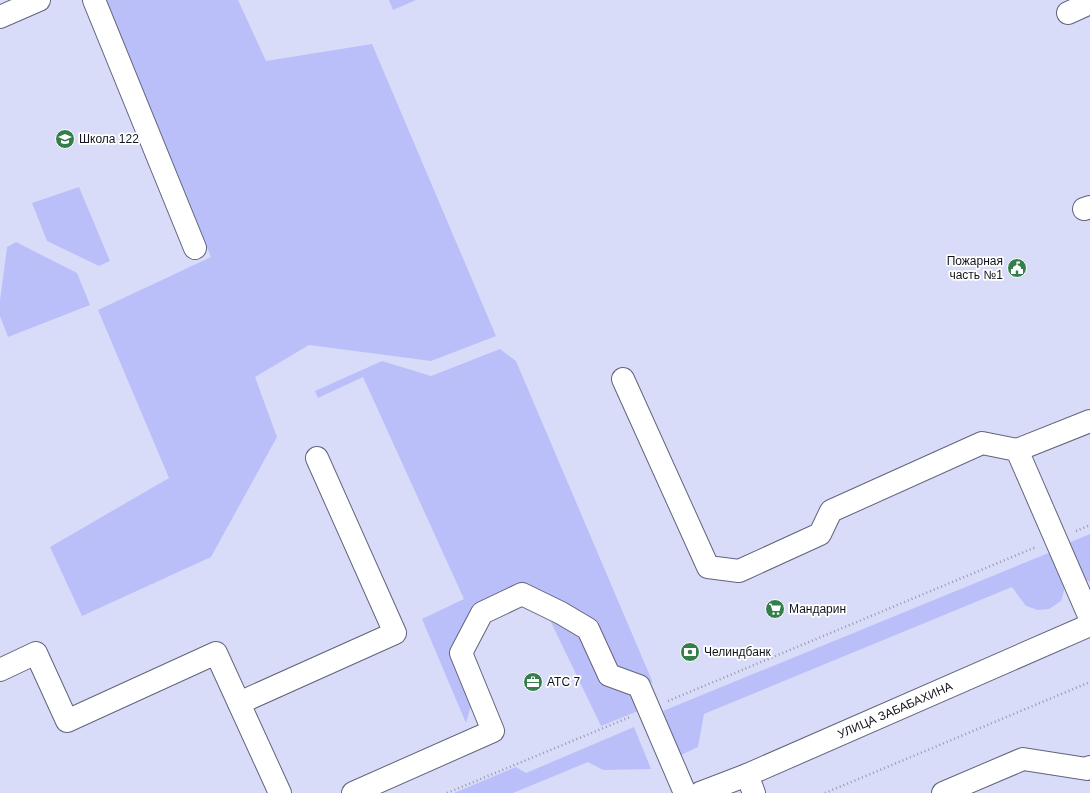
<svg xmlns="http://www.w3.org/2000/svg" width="1090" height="793" viewBox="0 0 1090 793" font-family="Helvetica,sans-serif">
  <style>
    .green { fill: #babff9 }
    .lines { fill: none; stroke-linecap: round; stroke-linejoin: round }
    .minor-casing { stroke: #61647d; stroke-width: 24 }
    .path { stroke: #9698af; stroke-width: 2.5; stroke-dasharray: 1 3; stroke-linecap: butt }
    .minor { stroke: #fff; stroke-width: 22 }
    .labels { text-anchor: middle; stroke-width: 3.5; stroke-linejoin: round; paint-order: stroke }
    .poi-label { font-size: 12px; fill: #14141e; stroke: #fff; text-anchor: start }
    .street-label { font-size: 12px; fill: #14141e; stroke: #fff }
  </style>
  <rect width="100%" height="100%" fill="#d9dcf9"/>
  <path class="green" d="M106,0H238L266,61L372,44L496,336L431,361L309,345L255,377L277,437L211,557L82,616L50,547L169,478L98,310L211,257Z
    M389,0H416L393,10Z
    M79,187L110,261L99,266L47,241L32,203Z
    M16,242L77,273L90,305L8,337L0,316V301L7,247Z
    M500,349L516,361L653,683L613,665L592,622L526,583L473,607L450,649L472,702L466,723L422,619L464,599L363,377L318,398L315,391L382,361L431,376Z
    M1090,534V582L1082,578L1066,544Z
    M1051,552L1064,582V591L1061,601L1049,609L1038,610L1026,606L1012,587L704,714L698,747L679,756L663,711Z
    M549,618L582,634L634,691L643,709L601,726Z
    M634,727L651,769L603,770L588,762L513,793H454L516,767L526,773Z"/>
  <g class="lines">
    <defs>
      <g id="minor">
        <path d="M94,0L195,248"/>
        <path d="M1068,13L1090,3"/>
        <path d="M0,17L39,0"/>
        <path d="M1084,209L1090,207"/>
        <path d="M623,379L708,567L739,571L820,534L831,511L982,443L1017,450L1090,618"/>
        <path d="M1017,450L1090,421"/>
        <path d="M0,670L36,653L67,721L216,653L280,793"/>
        <path d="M239,703L395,633L317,458"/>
        <path d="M747,775L754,793"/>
        <path d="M353,793L493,731L461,653L482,613L522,594L561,613L588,629L609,675L639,686L685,793"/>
        <path id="s1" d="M700,793L747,775L1090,625"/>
        <path d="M943,793L1023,759L1087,769L1090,767"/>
      </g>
    </defs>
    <use href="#minor" class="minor-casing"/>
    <path class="path" d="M1076,531L1090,525
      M668,701L1036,547
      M447,793L630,717
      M825,793L1090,682"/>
    <use href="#minor" class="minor"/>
  </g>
  <defs>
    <symbol id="school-disc" viewBox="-11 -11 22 22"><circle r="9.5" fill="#347e4b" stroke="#fff"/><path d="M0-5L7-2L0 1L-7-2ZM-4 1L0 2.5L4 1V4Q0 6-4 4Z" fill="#fff"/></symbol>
    <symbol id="civic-disc" viewBox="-11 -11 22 22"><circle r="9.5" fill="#347e4b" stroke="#fff"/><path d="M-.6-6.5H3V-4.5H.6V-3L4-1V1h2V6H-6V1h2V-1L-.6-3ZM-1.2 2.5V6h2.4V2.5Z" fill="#fff"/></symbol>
    <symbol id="supermarket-disc" viewBox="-11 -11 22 22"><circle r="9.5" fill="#347e4b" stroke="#fff"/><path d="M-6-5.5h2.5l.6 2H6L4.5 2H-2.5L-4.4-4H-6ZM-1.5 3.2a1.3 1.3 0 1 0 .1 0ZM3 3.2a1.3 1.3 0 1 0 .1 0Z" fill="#fff"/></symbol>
    <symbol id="bank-disc" viewBox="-11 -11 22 22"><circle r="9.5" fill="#347e4b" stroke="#fff"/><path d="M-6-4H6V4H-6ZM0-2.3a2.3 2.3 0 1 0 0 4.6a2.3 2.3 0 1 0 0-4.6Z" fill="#fff"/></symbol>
    <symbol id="office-disc" viewBox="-11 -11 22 22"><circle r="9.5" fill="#347e4b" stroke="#fff"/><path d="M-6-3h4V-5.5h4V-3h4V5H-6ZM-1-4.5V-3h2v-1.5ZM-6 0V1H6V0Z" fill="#fff"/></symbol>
  </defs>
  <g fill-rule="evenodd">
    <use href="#school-disc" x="54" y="128" width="22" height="22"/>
    <use href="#civic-disc" x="1006" y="257" width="22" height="22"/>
    <use href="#supermarket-disc" x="764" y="598" width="22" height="22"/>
    <use href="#bank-disc" x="679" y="641" width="22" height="22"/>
    <use href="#office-disc" x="522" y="671" width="22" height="22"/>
  </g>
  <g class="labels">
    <g class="poi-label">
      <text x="79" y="143">Школа 122</text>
      <text x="1003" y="265" text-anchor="end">Пожарная<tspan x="1003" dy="14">часть №1</tspan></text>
      <text x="789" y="613">Мандарин</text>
      <text x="704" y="656">Челиндбанк</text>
      <text x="547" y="686">АТС 7</text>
    </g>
    <g class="street-label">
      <text dy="4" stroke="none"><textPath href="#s1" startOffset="212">УЛИЦА ЗАБАБАХИНА</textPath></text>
    </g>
  </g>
</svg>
